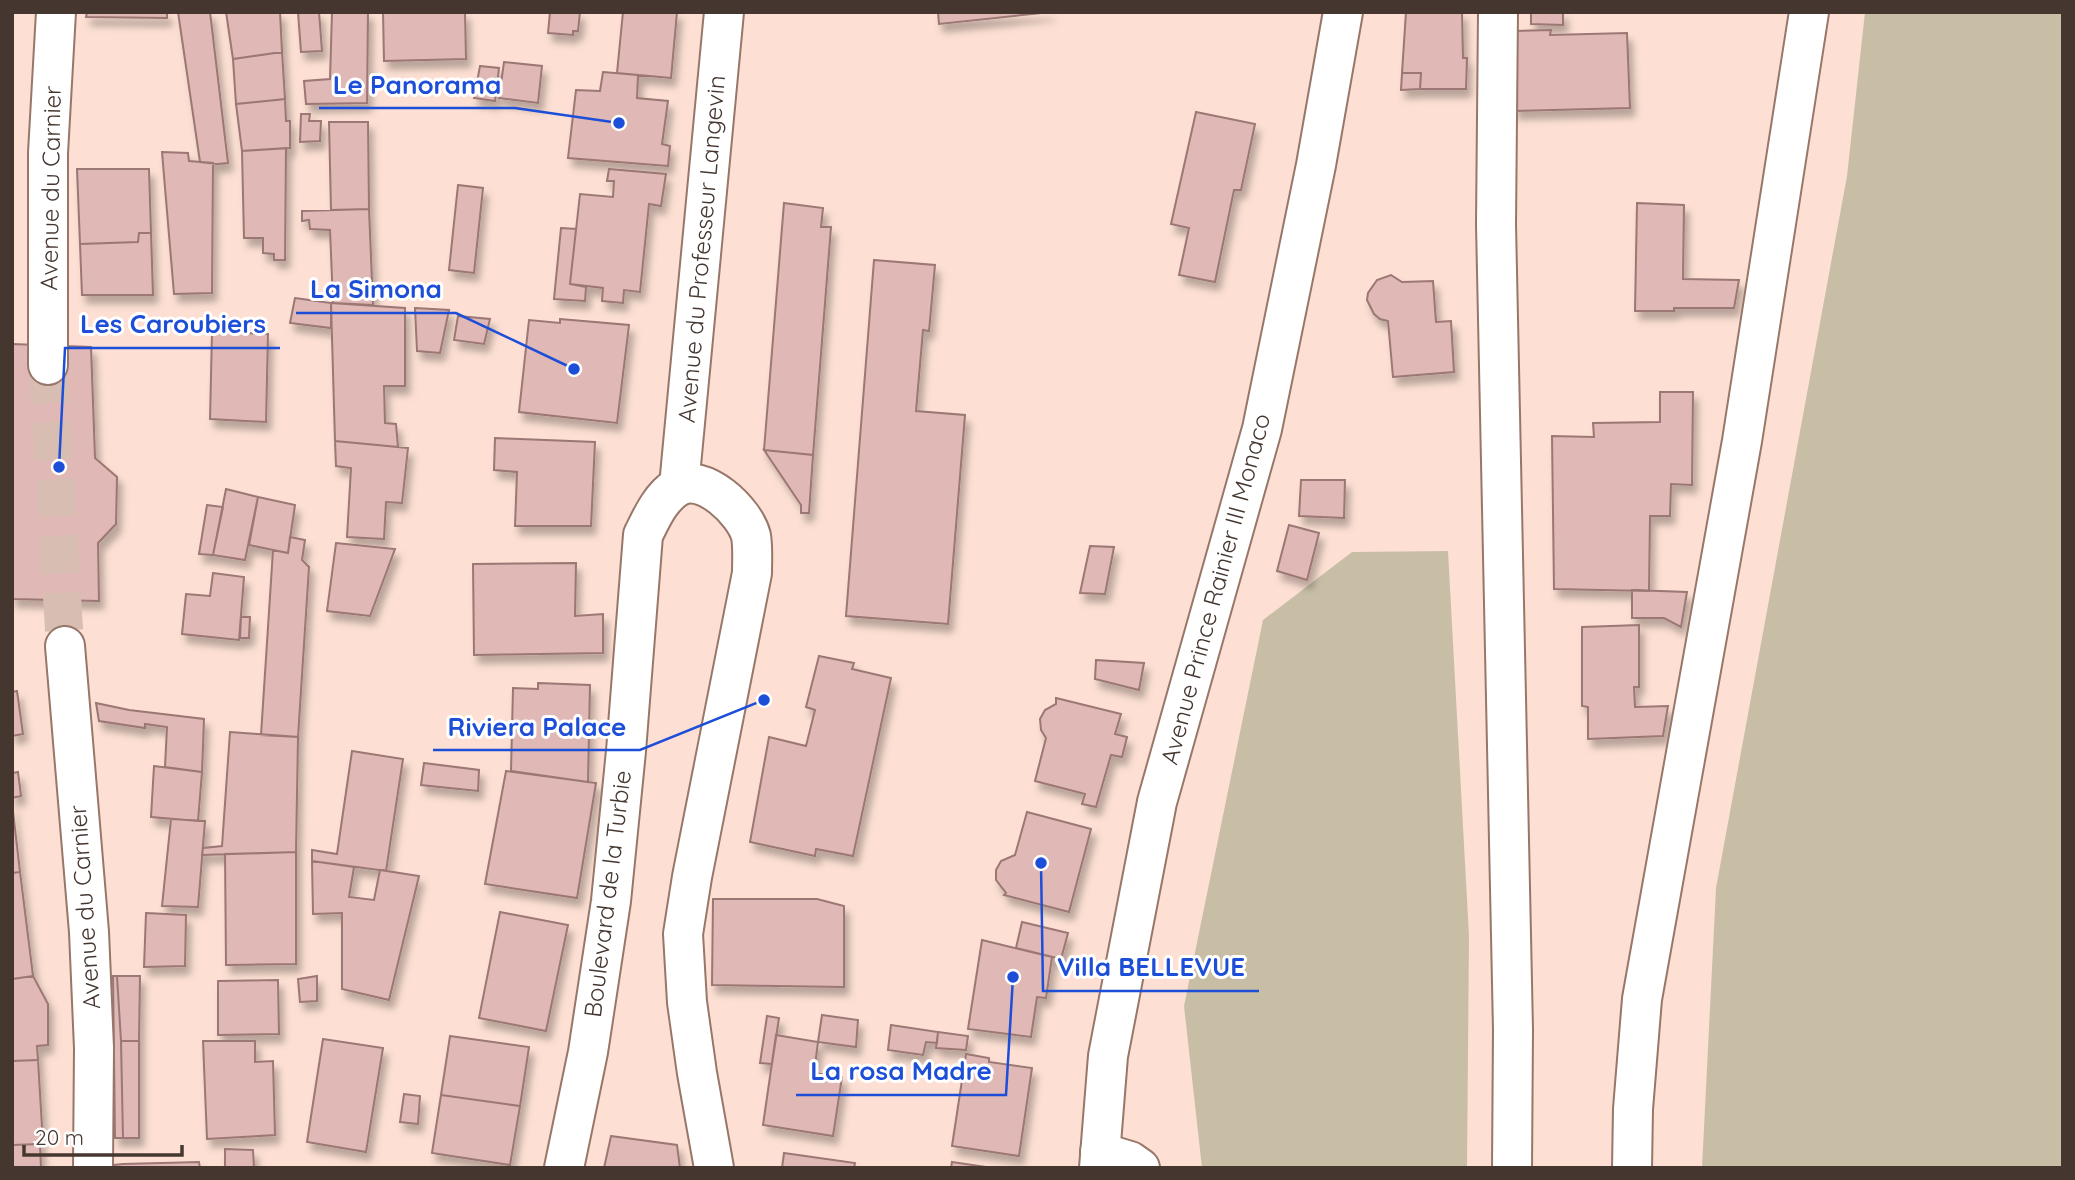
<svg xmlns="http://www.w3.org/2000/svg" width="2075" height="1180" viewBox="0 0 2075 1180" font-family="Quicksand,sans-serif">
  <style>
    .green { fill: #c8bea6 }
    .building { fill: #e0b8b5; stroke: #9b7774; stroke-width: 2; filter: url(#shadow) }
    .lines { fill: none; stroke-linecap: round; stroke-linejoin: round }
    .minor-tunnel { stroke: #d8beb2; stroke-width: 38; stroke-dasharray: 38 19; stroke-linecap: butt }
    .minor-casing { stroke: #977769; stroke-width: 42 }
    .major-casing { stroke: #977769; stroke-width: 42 }
    .minor { stroke: #fff; stroke-width: 38 }
    .major { stroke: #fff; stroke-width: 38 }
    .labels { text-anchor: middle; stroke-width: 6; stroke-linejoin: round; paint-order: stroke }
    .street-label { font-size: 24px; fill: #453730; stroke: #fff }
    .leader { fill: none; stroke: #1d4ed8; stroke-width: 2.5 }
    .callout-dot { fill: #1d4ed8; stroke: #fff; stroke-width: 2.5 }
    .callout-label { font-size: 26px; text-anchor: middle; font-weight: bold; fill: #1d4ed8; stroke: #fff; stroke-width: 6; stroke-linejoin: round; paint-order: stroke }
  </style>
  <defs>
    <filter id="shadow"><feDropShadow dx="4.5" dy="8" stdDeviation="3.5" flood-color="#0004"/></filter>
  </defs>
  <rect width="100%" height="100%" fill="#fde0d3"/>
  <path class="green" d="M1865,12H2063V1168H1702L1716,888L1847,176Z
    M1448,551L1469,936L1467,1168H1202L1184,1006L1263,620L1352,552Z"/>
  <path class="building" d="M87,12H167V18L86,17Z
    M178,12H210L228,163L218,164L200,162Z
    M226,12H280L282,52L233,59Z
    M298,12H319L322,51L301,52Z
    M332,12H368L367,103L306,104L304,81L330,79Z
    M383,12H465L466,59L384,61Z
    M550,12H580L578,31H573V35L548,33Z
    M623,12H677L671,78L617,73Z
    M938,12H1051L939,24Z
    M1406,12H1462L1463,58H1467L1466,89H1420L1421,73H1402Z
    M1531,12H1563V25L1531,24Z
    M1551,30L1550,35L1627,33L1630,108L1514,111L1512,31Z
    M282,52L285,99L236,104L233,59Z
    M504,62L542,66L538,103L499,98Z
    M480,66L499,68L495,101L474,98Z
    M603,72L638,75L637,98L668,101L662,144L670,146L668,166L568,158L576,90L600,91Z
    M1402,73H1421L1420,89L1401,90Z
    M285,99L286,121H290V148L242,151L236,104Z
    M1196,112L1255,124L1241,190H1234L1215,282L1179,275L1189,228L1171,224Z
    M301,114H310L309,121H321L320,141L300,142Z
    M329,122H368L369,209L331,210Z
    M286,148L285,260H274V254L263,253V238H244L242,151Z
    M162,152L188,153L189,161L213,163L212,293L174,294Z
    M77,169H149L151,233H139L138,242L80,244Z
    M609,169L666,174L661,206L649,204L640,292L624,290L623,303L602,301L603,288L570,284L580,194L613,197L614,181H607Z
    M458,185L483,188L474,273L449,270Z
    M784,203L823,208L821,227H831L813,455L764,450Z
    M1637,203L1684,205L1683,279L1739,280L1734,308H1674V311H1635Z
    M369,209L373,305L333,303L330,230L310,229L309,220L302,221V211Z
    M561,228L576,229L570,284L586,287L585,301L554,299Z
    M139,233H151L153,295H82L80,244L138,242Z
    M874,260L935,265L929,331L923,330L916,411L965,415L948,624L846,616Z
    M1391,275L1402,282L1433,281L1436,322L1451,321L1454,372L1393,377L1388,321L1380,319L1374,314L1367,300L1368,293L1377,280Z
    M295,298L331,303V328L290,323Z
    M331,303L405,308V386H384L385,423L396,424L398,447L335,441Z
    M415,308L449,310L440,353L417,351Z
    M458,316L490,319L484,344L454,340Z
    M560,319L629,325L617,423L519,412L529,320L560,323Z
    M212,332L268,334L266,422L210,419Z
    M12,344L91,347L95,458L117,477L116,524L98,543L99,601L12,599Z
    M1660,392H1693L1692,485L1671,484L1670,516H1650L1649,591L1554,589L1552,436L1594,437L1593,423L1660,422Z
    M495,438L595,442L591,526H515L517,472L494,470Z
    M335,441L408,448L402,503L386,502L384,539L347,537L351,468L336,466Z
    M764,450L813,455L809,513H801V505Z
    M1301,480H1345L1344,518L1299,516Z
    M226,489L258,497L245,560L213,555Z
    M258,497L295,505L288,553L249,545Z
    M207,505L223,507L213,555L199,554Z
    M1289,525L1319,533L1307,580L1277,571Z
    M290,537L305,540L302,560L309,567L298,737L261,735L273,550L288,553Z
    M336,543L395,549L370,616L327,611Z
    M1090,546L1114,547L1105,594L1080,593Z
    M576,563L575,616L603,614V653L474,655L473,564Z
    M213,573L244,577L239,640L182,634L186,594L210,596Z
    M1632,590L1687,592L1681,627L1664,618H1632Z
    M241,617H250L249,638H240Z
    M1639,625V687H1634L1635,707L1668,706L1663,736L1588,739V707L1582,706V627Z
    M819,656L854,663L852,669L891,678L853,856L816,849L815,856L750,842L769,737L806,746L815,710L806,707Z
    M1096,660L1144,663L1139,690L1095,679Z
    M538,683L590,685L588,782L511,771L513,688L538,689Z
    M17,691L23,734L12,736V692Z
    M1056,698L1121,714L1115,734L1127,737L1122,757L1111,755L1096,807L1082,804L1085,794L1035,781L1046,738L1041,730L1040,719L1045,710L1056,704Z
    M96,703L129,710L204,719L202,772L165,767L167,727L145,724V728L99,721Z
    M230,732L298,737L296,852L202,855L203,848L222,846Z
    M352,751L403,759L386,871L312,861V850L337,854Z
    M424,763L479,770L478,791L421,785Z
    M154,766L202,772L198,821L151,817Z
    M506,771L596,783L577,898L485,884Z
    M18,772L21,796L12,798V773Z
    M12,803L20,872L12,873Z
    M1027,812L1091,829L1069,912L1004,895L1006,893L996,880V870L1001,861L1015,855Z
    M171,819L205,821L198,907L162,906Z
    M296,852V964L226,965L225,854Z
    M312,861L354,867L349,897L374,900L380,870L419,876L389,1000L342,989V913L313,914Z
    M20,872L33,976L12,979V873Z
    M713,899H817L844,906V987L712,985Z
    M500,912L568,925L546,1031L479,1018Z
    M146,913L186,915L185,966L144,967Z
    M1022,922L1068,933L1061,959L1016,948Z
    M982,940L1052,957L1046,998L1037,997L1031,1037L968,1029Z
    M33,976L48,1004V1045L37,1046L38,1060L12,1061V979Z
    M113,976H117L121,1041L123,1138H115Z
    M117,976H140L139,1041H121Z
    M317,976V1001L300,1002L298,979Z
    M278,980L279,1034L218,1035V981Z
    M822,1015L858,1020L856,1047L818,1042Z
    M767,1016L779,1018L772,1064L760,1063Z
    M891,1025L938,1032L937,1043L926,1042L923,1055L888,1050Z
    M938,1032L968,1036L966,1050L936,1048Z
    M776,1035L818,1042L814,1073L842,1077L833,1136L763,1125Z
    M450,1036L529,1047L520,1106L441,1095Z
    M323,1039L383,1048L366,1152L307,1142Z
    M121,1041H139V1138H123Z
    M203,1041H255V1062L273,1061L275,1135L207,1139Z
    M966,1054L989,1058V1062L1032,1068L1019,1156L952,1146Z
    M38,1060L42,1127L40,1144L12,1145V1061Z
    M404,1094L420,1096L418,1124L400,1122Z
    M441,1095L520,1106L510,1165L432,1153Z
    M611,1136L677,1145L680,1168H604Z
    M40,1144L41,1168H12V1145Z
    M225,1149L253,1150L254,1168H225Z
    M784,1153L855,1163L854,1168H782Z
    M199,1162L200,1168H114V1165L123,1164Z
    M952,1162L993,1168H951Z"/>
  <g class="lines">
    <path class="minor-tunnel" d="M48,365L65,646"/>
    <defs>
      <path id="minor" d="M1498,12L1496,224L1513,1030L1512,1168
        M48,365V153L56,12
        M679,486L724,12
        M65,646L89,932L94,1048L93,1168
        M1100,1152L1130,1161L1140,1168
        M1632,1168L1633,1109L1642,999L1742,441L1809,12"/>
      <path id="major" d="M564,1168L588,1052L611,901L626,751L643,535C652,517 660,498 677,487C703,471 745,512 751,536C753,547 752,561 752,573L692,877L683,934L687,1002L697,1073L714,1168
        M1099,1168L1108,1056L1157,802L1262,429L1316,165L1343,12"/>
    </defs>
    <use href="#minor" class="minor-casing"/>
    <use href="#major" class="major-casing"/>
    <use href="#minor" class="minor"/>
    <use href="#major" class="major"/>
  </g>
  <g class="labels">
    <g class="street-label">
      <text transform="translate(51 188) rotate(-89)" y="8">Avenue du Carnier</text>
      <text transform="translate(702 249) rotate(-85)" y="8">Avenue du Professeur Langevin</text>
      <text transform="translate(1216 589) rotate(-75)" y="8">Avenue Prince Rainier III Monaco</text>
      <text transform="translate(608 894) rotate(-83)" y="8">Boulevard de la Turbie</text>
      <text transform="translate(85 907) rotate(-94)" y="8">Avenue du Carnier</text>
    </g>
  </g>
  <path class="leader" d="M619 123L515 108H319M574 369L456 313H296M59 467L65 348H280M764 700L640 750H433M1041 863L1043 991H1259M1013 977L1006 1095H796"/>
  <g class="callout-dot">
    <circle cx="619" cy="123" r="7"/>
    <circle cx="574" cy="369" r="7"/>
    <circle cx="59" cy="467" r="7"/>
    <circle cx="764" cy="700" r="7"/>
    <circle cx="1041" cy="863" r="7"/>
    <circle cx="1013" cy="977" r="7"/>
  </g>
  <g class="callout-label">
    <text x="417" y="94">Le Panorama</text>
    <text x="376" y="298">La Simona</text>
    <text x="173" y="333">Les Caroubiers</text>
    <text x="537" y="736">Riviera Palace</text>
    <text x="1151" y="976">Villa BELLEVUE</text>
    <text x="901" y="1080">La rosa Madre</text>
  </g>
  <rect width="2075" height="1180" fill="none" stroke="#453730" stroke-width="28"/>
  <path d="M24 1145v10h158v-10" fill="none" stroke="#453730" stroke-width="3.5"/>
  <text x="35" y="1145" font-size="21" fill="#453730" stroke="#ffffff" stroke-width="5" paint-order="stroke">20 m</text>
</svg>
